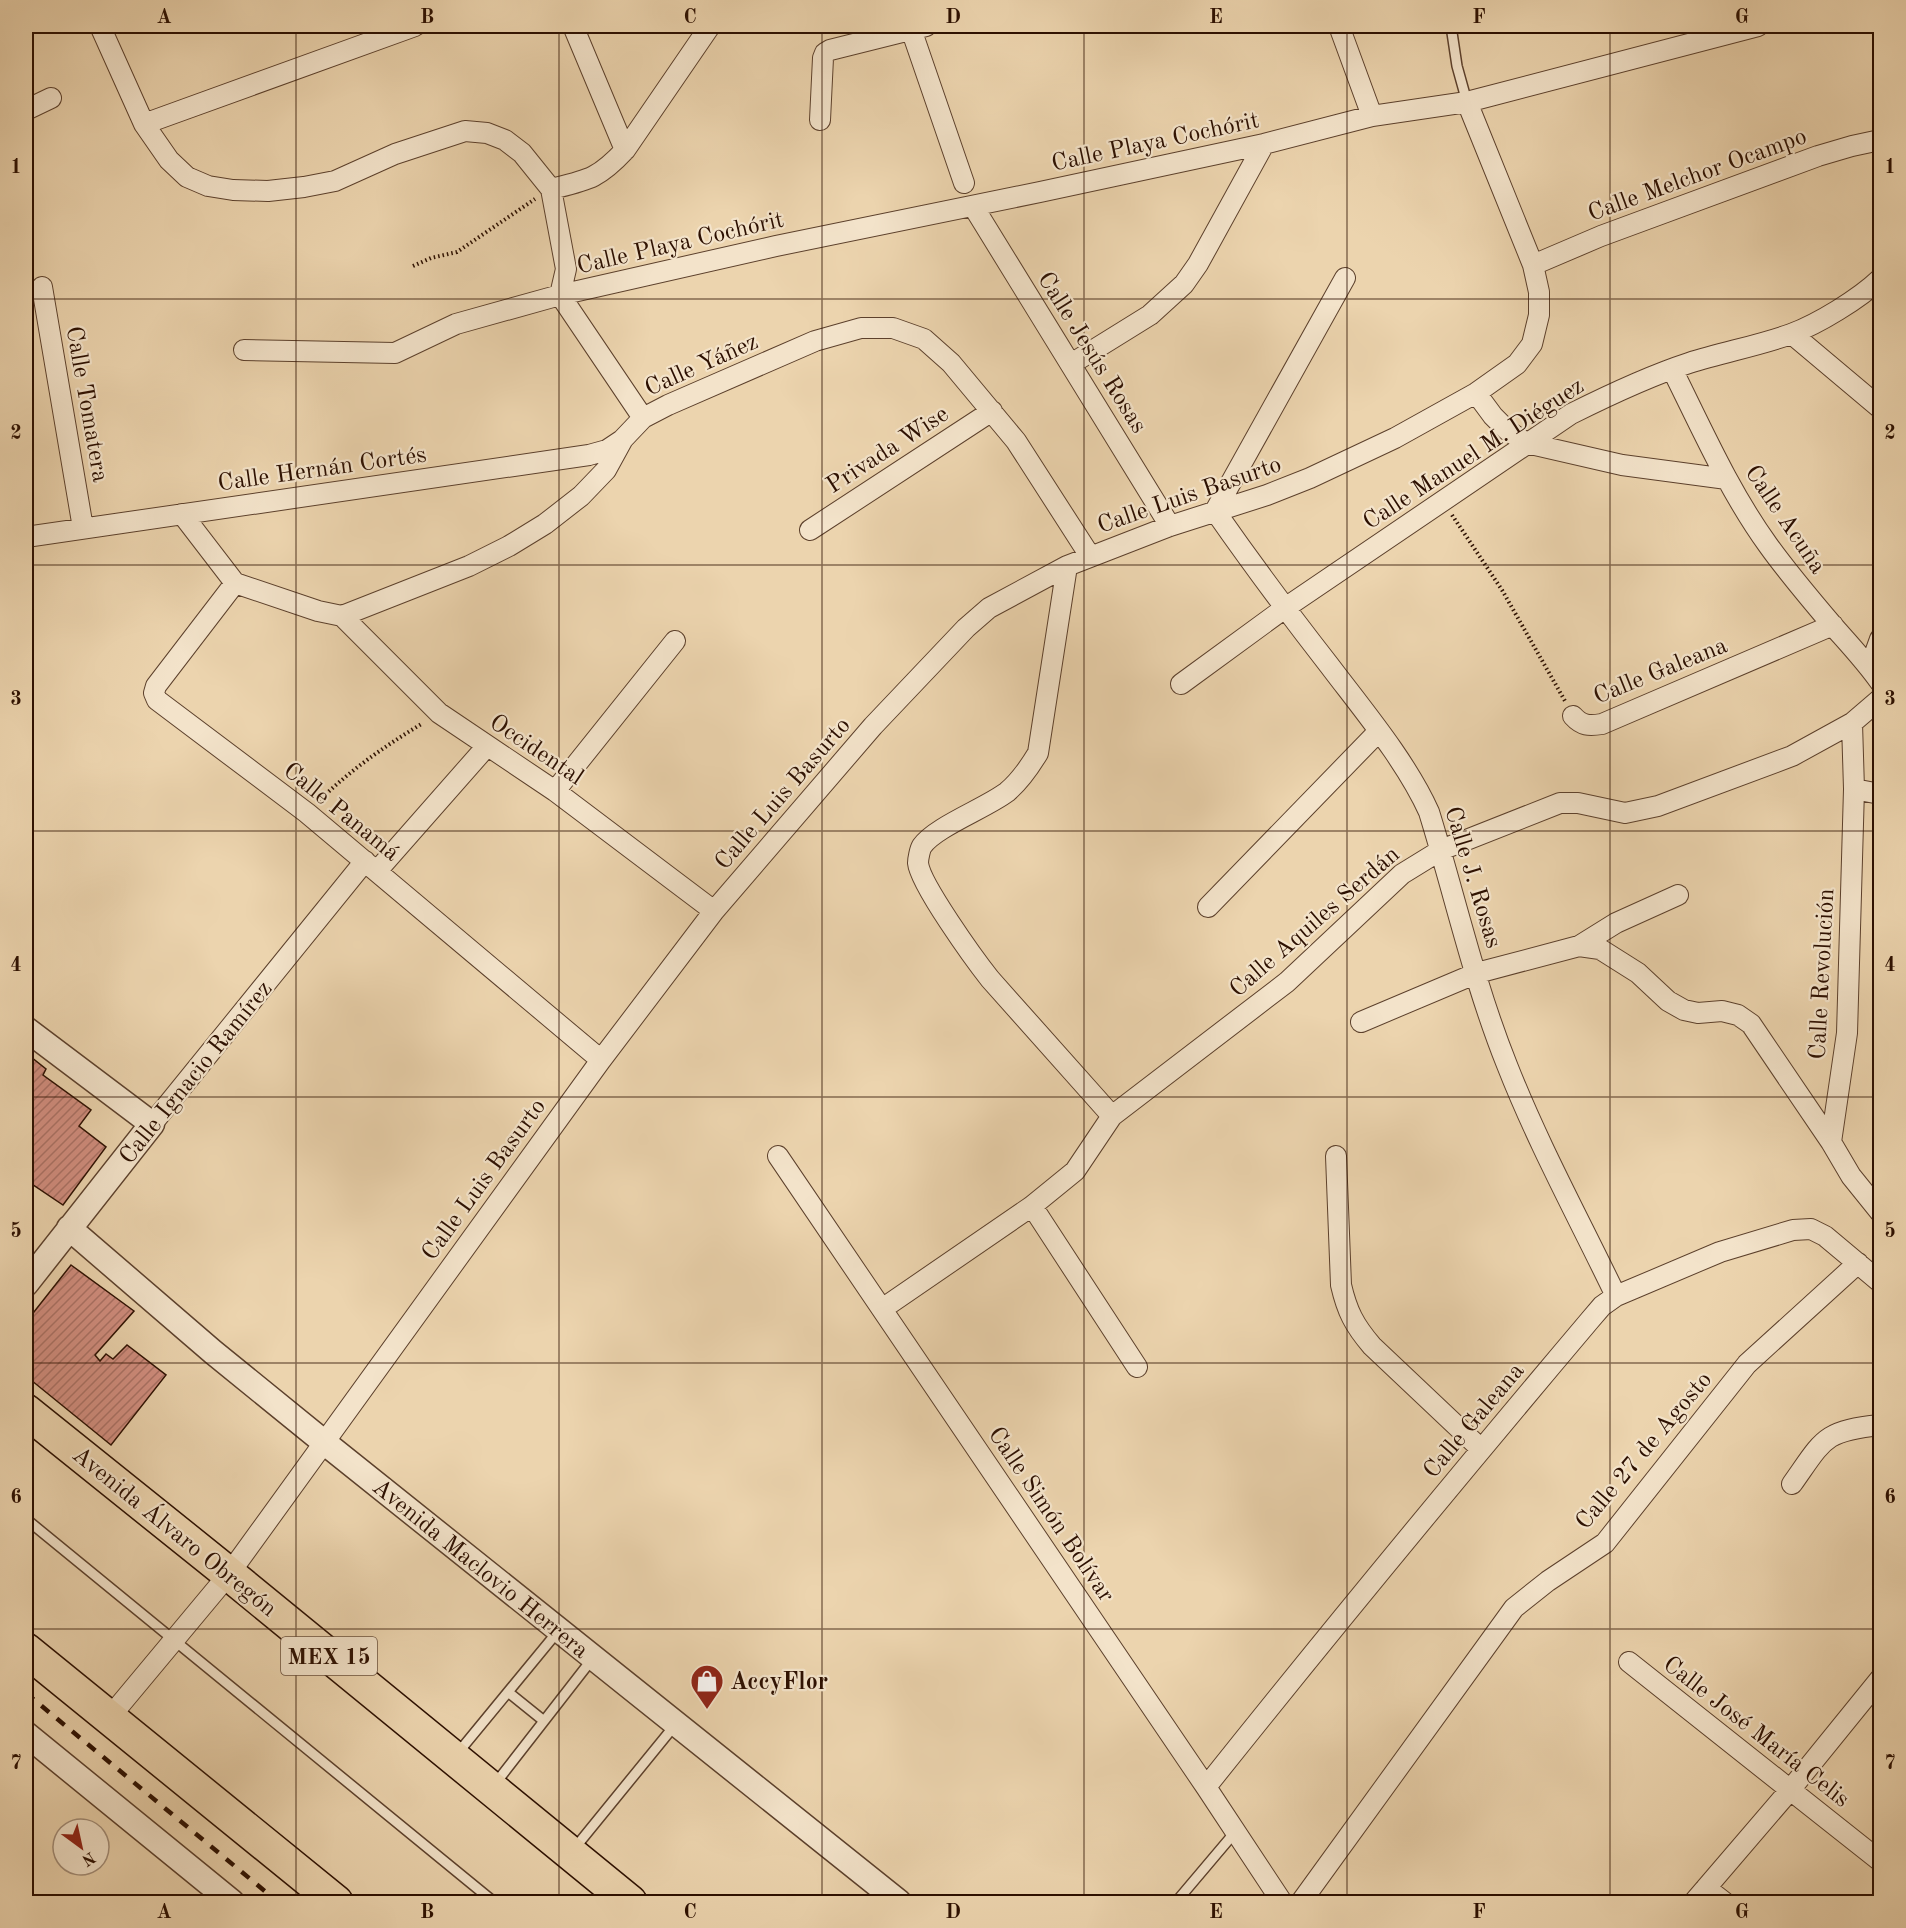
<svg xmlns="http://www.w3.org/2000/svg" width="1906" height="1928" viewBox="0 0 1906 1928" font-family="'Old Standard TT',serif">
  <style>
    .building { fill: url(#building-hatch); stroke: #2c0f00; stroke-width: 1.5 }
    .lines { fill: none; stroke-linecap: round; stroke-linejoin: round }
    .service-casing { stroke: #5c402c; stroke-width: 12 }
    .minor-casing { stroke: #5c402c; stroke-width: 22 }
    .tertiary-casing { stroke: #5c402c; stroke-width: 27 }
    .trunk-casing { stroke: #2c0f00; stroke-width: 36 }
    .path { stroke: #2c0f00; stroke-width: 4; stroke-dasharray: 1.5 3; stroke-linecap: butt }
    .service { stroke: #f3e3ca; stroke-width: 9 }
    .minor { stroke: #f3e3ca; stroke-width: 20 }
    .tertiary { stroke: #f3e3ca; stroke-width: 24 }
    .trunk { stroke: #ecd4ae; stroke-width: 33 }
    .rail { stroke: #2c0f00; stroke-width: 4.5; stroke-dasharray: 10 10; stroke-linecap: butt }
    .grid { fill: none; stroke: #2c0f00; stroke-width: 1.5; stroke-opacity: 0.55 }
    .labels { text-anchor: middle; stroke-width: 4.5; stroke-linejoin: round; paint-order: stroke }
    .shield { fill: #f3e3ca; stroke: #684f3d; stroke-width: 1.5 }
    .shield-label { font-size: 22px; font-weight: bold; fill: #2c0f00 }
    .street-label { font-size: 24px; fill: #2c0f00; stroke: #f3e3ca }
    .poi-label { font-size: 24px; font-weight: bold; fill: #2c0f00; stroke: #f3e3ca; text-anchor: start }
    .neatline { fill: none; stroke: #2c0f00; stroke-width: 2 }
    .grid-label { font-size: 20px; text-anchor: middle; font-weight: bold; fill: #2c0f00 }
  </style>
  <defs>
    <pattern id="building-hatch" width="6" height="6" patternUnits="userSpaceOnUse" patternTransform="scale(1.5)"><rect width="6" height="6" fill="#d28e80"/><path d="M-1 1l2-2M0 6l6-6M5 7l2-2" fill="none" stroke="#ab7266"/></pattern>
  </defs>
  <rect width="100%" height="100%" fill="#ecd4ae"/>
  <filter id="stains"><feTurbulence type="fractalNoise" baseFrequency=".00333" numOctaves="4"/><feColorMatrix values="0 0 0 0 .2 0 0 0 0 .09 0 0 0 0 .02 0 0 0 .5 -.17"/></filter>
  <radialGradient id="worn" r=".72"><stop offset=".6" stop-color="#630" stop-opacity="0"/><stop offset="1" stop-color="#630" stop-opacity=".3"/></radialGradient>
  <path class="building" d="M26,1053L46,1069L43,1075L91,1110L79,1126L106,1147L63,1205L26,1180Z
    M71,1265L134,1311L95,1355L100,1361L106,1354L113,1359L127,1345L166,1375L111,1445L26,1376V1322Z"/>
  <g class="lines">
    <defs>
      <path id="service" d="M1451,26L1457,66L1467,102
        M26,1519L494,1902
        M508,1692L544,1721
        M457,1754L559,1630
        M495,1784L593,1658
        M574,1849L675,1725
        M1176,1902L1236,1831"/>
      <path id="minor" d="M100,26L144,124L169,160L187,177L208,186L233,190L268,191L304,187L335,181L395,154L465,131L487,133L505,140L522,153L551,189L566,269L560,295
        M573,26L625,150
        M1339,26L1372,116
        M911,29L964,183
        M26,110L51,98
        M820,120L823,58L825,53L830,50L926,26
        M144,124L415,26
        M551,189C588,180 598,179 625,150L710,26
        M973,206L1170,526
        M1533,265L1601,236L1818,156L1852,146L1880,140
        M1345,278L1215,511C1252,564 1290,615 1329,665C1363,710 1406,761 1429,812C1455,896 1474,983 1507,1065C1538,1144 1579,1219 1616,1296
        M42,287L83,528
        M560,295L643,418
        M1792,334L1880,408
        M244,350L395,353L456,324L560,295L776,246L1040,192L1264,144L1372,116L1467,102L1758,26
        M1071,364L1150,315L1184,284L1198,264L1264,144
        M1672,369C1702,429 1729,491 1768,545C1788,573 1811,600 1834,627C1850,645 1866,662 1880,682
        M1476,393L1493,416L1507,430L1526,443L1622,465L1727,479
        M182,514L235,583L318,611L342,616L469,566L509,546L545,524L581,496L606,470L623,439L643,418L668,405L815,341L861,328H893L924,339L951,363L1016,441L1090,556
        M810,530L992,411
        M26,537L589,455L607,450L622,440
        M1067,566L1038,753C1029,768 1020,781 1007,792C986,808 935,827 922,846C920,849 918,859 918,863C920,884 975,960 990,979L1112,1116
        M235,583L156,686L154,693L157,700L307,813L601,1060
        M342,616L439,713L555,791L714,911
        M1870,667L1880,639
        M1181,684L1285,608L1571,414C1609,395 1649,376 1689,363C1723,352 1758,346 1791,334C1818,324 1859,299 1880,279
        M1573,716C1582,726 1589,726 1602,724L1833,625
        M1854,789L1880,794
        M555,791L675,641
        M377,871L487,746
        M1208,907L1378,732
        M1579,946L1616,923L1678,895
        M1361,1022L1477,973L1579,946L1600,949L1638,973L1668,1001L1684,1010L1698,1013L1722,1011L1738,1015L1751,1024L1831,1142L1851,1176L1880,1212
        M152,1124L365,861
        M1831,1142L1847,1033L1854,789L1852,723
        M778,1156L1206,1787L1282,1902
        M1336,1156L1341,1285C1347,1311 1354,1325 1372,1346L1481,1449
        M1032,1206L1137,1367
        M882,1309L1032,1206L1075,1171L1112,1116L1287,982L1402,874L1441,850L1560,803H1578L1625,813L1658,806L1792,756L1852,723L1880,699
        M1792,1484C1824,1439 1823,1431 1880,1425
        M1629,1662L1880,1861
        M109,1718L229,1574L601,1060L714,911L873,726L966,628L989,608L1067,566L1170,526L1267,495L1310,478L1395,438L1476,393L1517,364L1532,344L1539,315V292L1533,265L1467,102
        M1206,1787C1332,1629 1460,1474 1590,1320L1602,1306L1616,1296L1720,1252L1793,1230L1811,1229L1825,1236L1880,1282
        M1706,1888L1724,1902
        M1301,1902L1514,1608L1548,1581L1605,1543L1747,1364L1858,1263
        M1694,1902L1790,1790L1880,1679"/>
      <path id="tertiary" d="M26,1029L152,1124L26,1284
        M69,1228L213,1352L325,1443L899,1902
        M26,1734L232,1902"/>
      <path id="trunk" d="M26,1411L229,1574L630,1902
        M26,1650L336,1902"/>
    </defs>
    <use href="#service" class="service-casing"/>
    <use href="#minor" class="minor-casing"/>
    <use href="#tertiary" class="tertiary-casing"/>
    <use href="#trunk" class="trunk-casing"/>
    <path class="path" d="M413,266L431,258L457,252L535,199
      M1452,515L1502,590L1565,701
      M319,801C350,770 385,746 423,723"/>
    <use href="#service" class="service"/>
    <use href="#minor" class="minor"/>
    <use href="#tertiary" class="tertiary"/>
    <use href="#trunk" class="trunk"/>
    <path class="rail" d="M26,1693L278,1902"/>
  </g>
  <path class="grid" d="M296,26V1902M559,26V1902M822,26V1902M1084,26V1902M1347,26V1902M1610,26V1902M26,299H1880M26,565H1880M26,831H1880M26,1097H1880M26,1363H1880M26,1629H1880"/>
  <defs>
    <symbol id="shop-pin" viewBox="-11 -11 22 30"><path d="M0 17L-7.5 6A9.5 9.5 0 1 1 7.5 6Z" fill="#8f2418" stroke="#f3e3ca"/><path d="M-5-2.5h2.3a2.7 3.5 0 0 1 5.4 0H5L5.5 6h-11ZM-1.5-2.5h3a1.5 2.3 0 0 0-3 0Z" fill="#fff"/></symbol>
  </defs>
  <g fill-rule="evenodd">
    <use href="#shop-pin" x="688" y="1662" width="38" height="52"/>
  </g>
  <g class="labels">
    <rect class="shield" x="281" y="1637" width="96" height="38" rx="4.5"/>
    <g class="shield-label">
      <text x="329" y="1664">MEX 15</text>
    </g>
    <g class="street-label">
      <text transform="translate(1155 141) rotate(-12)" y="8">Calle Playa Cochórit</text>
      <text transform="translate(1697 174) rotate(-20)" y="8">Calle Melchor Ocampo</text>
      <text transform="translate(680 242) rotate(-13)" y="8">Calle Playa Cochórit</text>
      <text transform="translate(1093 352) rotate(58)" y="8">Calle Jesús Rosas</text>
      <text transform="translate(701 364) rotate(-24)" y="8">Calle Yáñez</text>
      <text transform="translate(88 404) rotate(80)" y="8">Calle Tomatera</text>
      <text transform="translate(887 449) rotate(-33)" y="8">Privada Wise</text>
      <text transform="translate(1473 453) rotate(-33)" y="8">Calle Manuel M. Diéguez</text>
      <text transform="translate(322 468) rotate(-8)" y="8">Calle Hernán Cortés</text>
      <text transform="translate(1189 494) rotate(-19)" y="8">Calle Luis Basurto</text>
      <text transform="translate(1786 519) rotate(56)" y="8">Calle Acuña</text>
      <text transform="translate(1660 670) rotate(-22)" y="8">Calle Galeana</text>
      <text transform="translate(537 749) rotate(34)" y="8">Occidental</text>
      <text transform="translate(782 793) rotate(-49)" y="8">Calle Luis Basurto</text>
      <text transform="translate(342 811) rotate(39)" y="8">Calle Panamá</text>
      <text transform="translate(1474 877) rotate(73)" y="8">Calle J. Rosas</text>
      <text transform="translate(1314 921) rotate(-41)" y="8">Calle Aquiles Serdán</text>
      <text transform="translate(1821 974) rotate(-87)" y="8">Calle Revolución</text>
      <text transform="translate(195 1072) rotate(-51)" y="8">Calle Ignacio Ramírez</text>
      <text transform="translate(483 1179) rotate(-54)" y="8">Calle Luis Basurto</text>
      <text transform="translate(1473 1420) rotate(-50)" y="8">Calle Galeana</text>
      <text transform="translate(1643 1450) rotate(-50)" y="8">Calle 27 de Agosto</text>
      <text transform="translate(1052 1514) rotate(56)" y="8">Calle Simón Bolívar</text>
      <text transform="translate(175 1531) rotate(39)" y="8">Avenida Álvaro Obregón</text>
      <text transform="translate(481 1568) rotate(39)" y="8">Avenida Maclovio Herrera</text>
      <text transform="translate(1757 1731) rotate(38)" y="8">Calle José María Celis</text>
    </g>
    <g class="poi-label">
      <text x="730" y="1689">AccyFlor</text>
    </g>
  </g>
  <rect width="1906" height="1928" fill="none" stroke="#ecd4ae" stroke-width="66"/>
  <g transform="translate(81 1847) rotate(147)"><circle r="28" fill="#f3e3ca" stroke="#a38e79" stroke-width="1.5"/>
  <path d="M0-4.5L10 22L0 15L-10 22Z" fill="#8f2418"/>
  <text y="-9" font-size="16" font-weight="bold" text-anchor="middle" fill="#2c0f00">N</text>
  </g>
  <rect x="33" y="33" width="1840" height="1862" class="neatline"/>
  <g class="grid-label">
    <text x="164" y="23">A</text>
    <text x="427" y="23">B</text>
    <text x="690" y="23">C</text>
    <text x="953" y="23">D</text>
    <text x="1216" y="23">E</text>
    <text x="1479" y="23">F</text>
    <text x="1742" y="23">G</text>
    <text x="16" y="173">1</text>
    <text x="1890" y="173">1</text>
    <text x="16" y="439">2</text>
    <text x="1890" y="439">2</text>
    <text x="16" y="705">3</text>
    <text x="1890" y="705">3</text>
    <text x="16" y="971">4</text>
    <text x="1890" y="971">4</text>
    <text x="16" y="1237">5</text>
    <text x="1890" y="1237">5</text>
    <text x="16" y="1503">6</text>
    <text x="1890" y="1503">6</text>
    <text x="16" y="1769">7</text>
    <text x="1890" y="1769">7</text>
    <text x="164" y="1918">A</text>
    <text x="427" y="1918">B</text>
    <text x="690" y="1918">C</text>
    <text x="953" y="1918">D</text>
    <text x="1216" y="1918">E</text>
    <text x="1479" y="1918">F</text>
    <text x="1742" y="1918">G</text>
  </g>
  <rect width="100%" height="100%" filter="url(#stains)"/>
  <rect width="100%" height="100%" fill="url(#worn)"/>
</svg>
